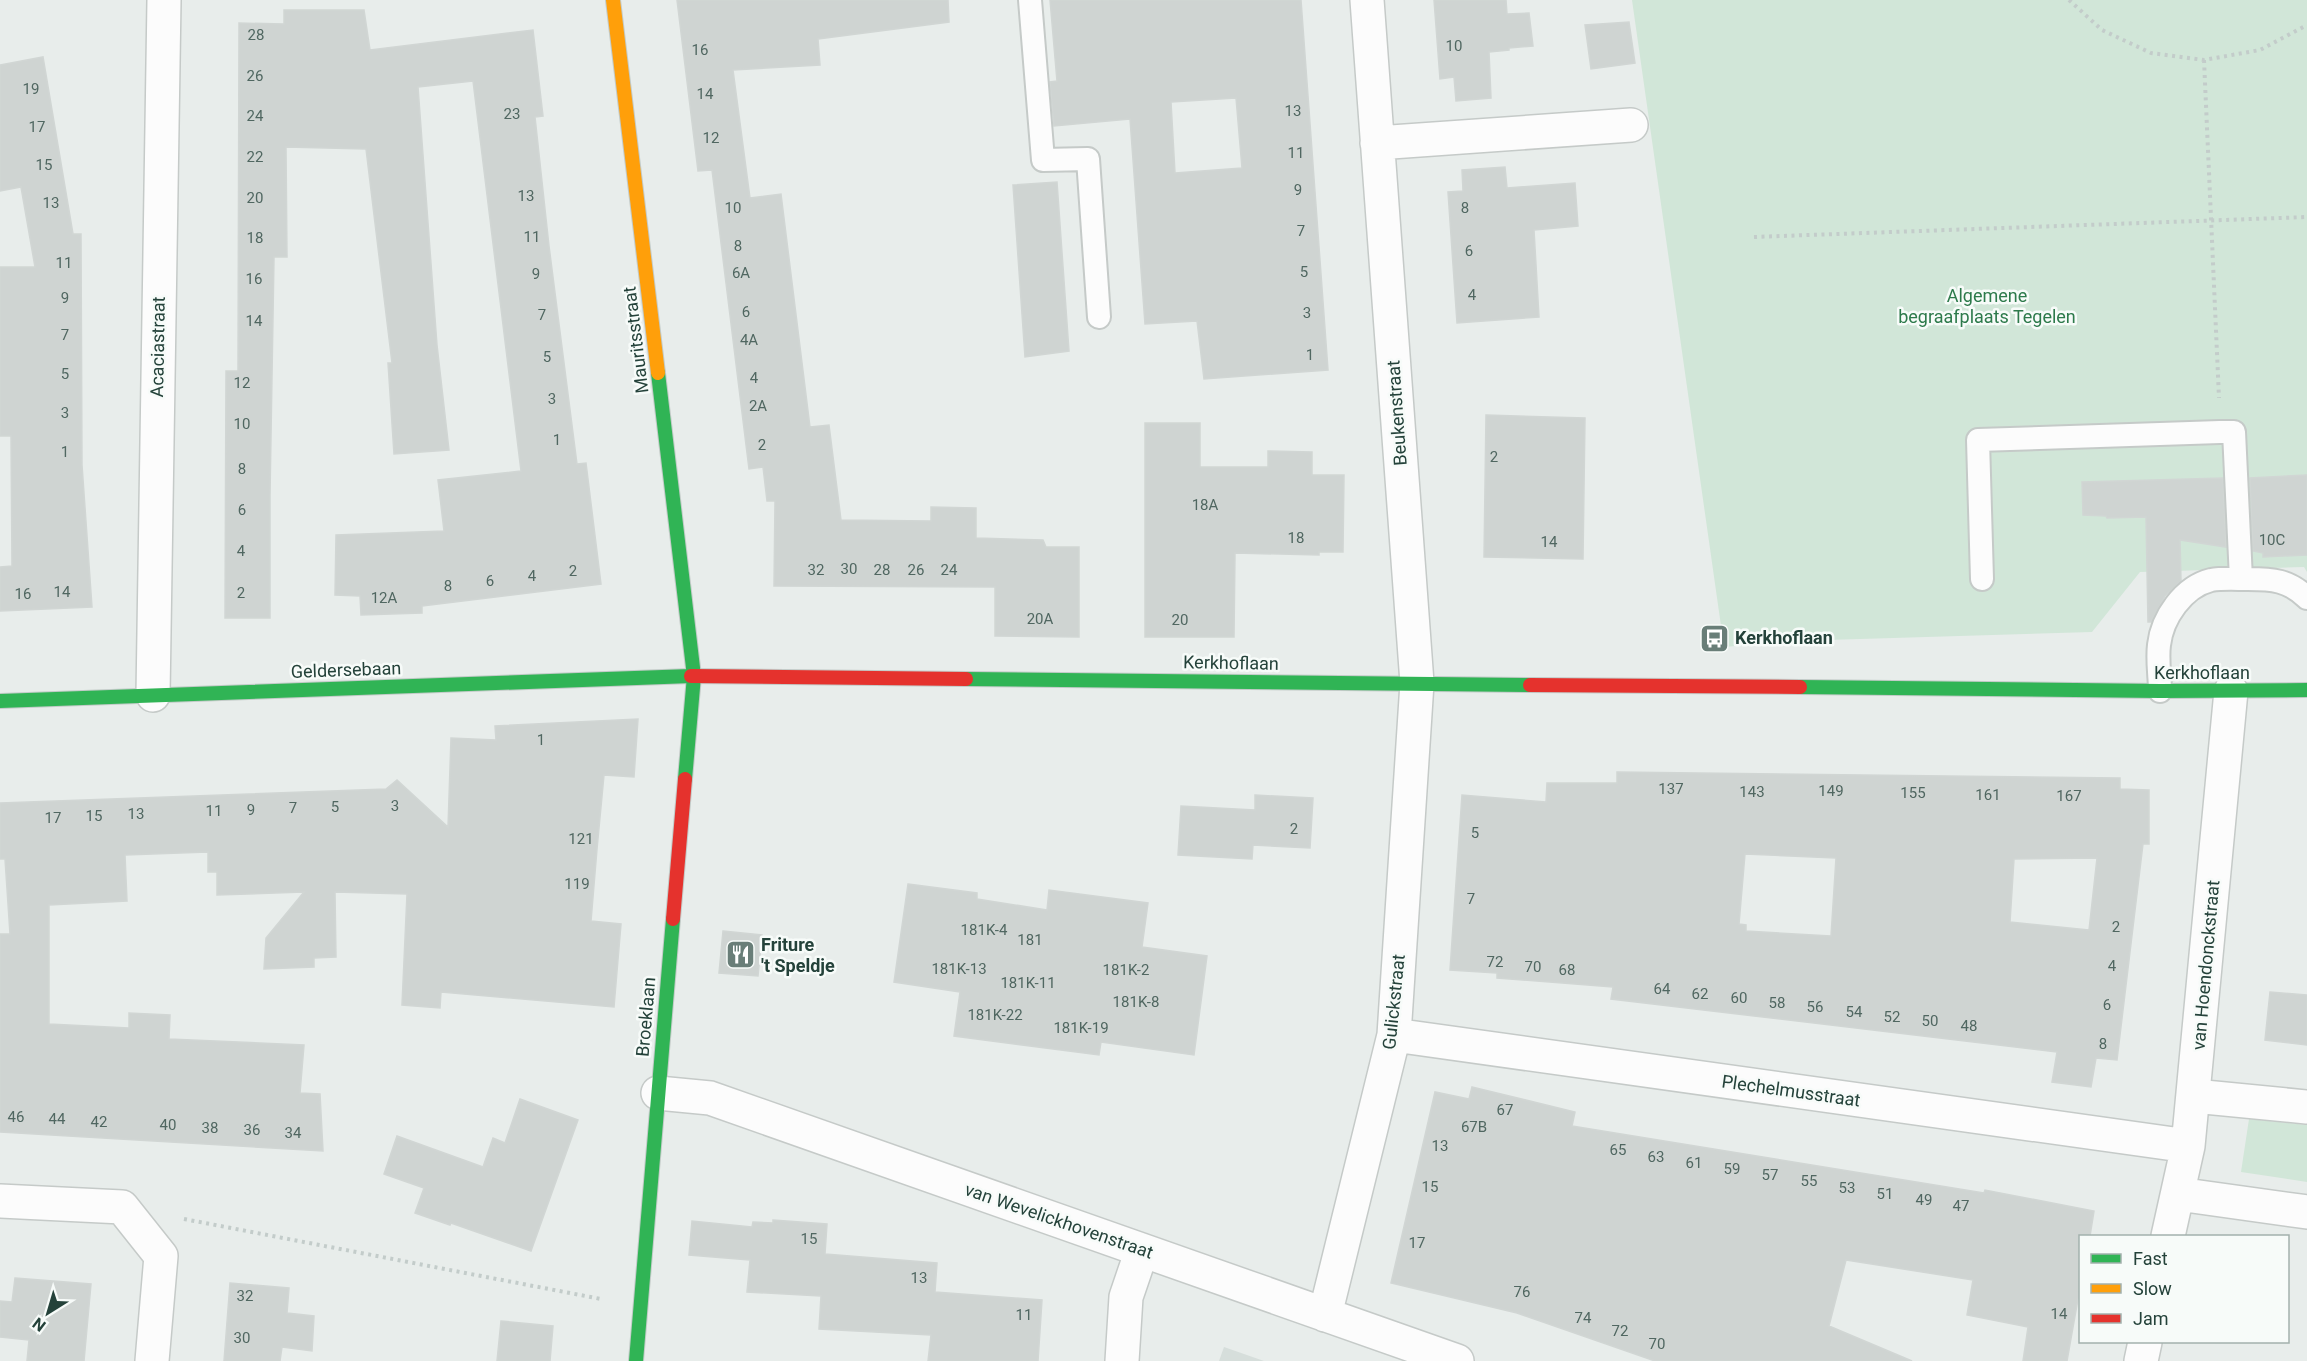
<svg xmlns="http://www.w3.org/2000/svg" width="2307" height="1361" viewBox="0 0 2307 1361" font-family="Roboto,sans-serif">
  <style>
    .built { fill: #d6dedb }
    .green { fill: #d1e6d8 }
    .building { fill: #cfd4d2; stroke: #d1d6d4; stroke-width: 1.5; fill-rule: evenodd }
    .lines { fill: none; stroke-linecap: round; stroke-linejoin: round }
    .lane-casing { stroke: #c5cac8; stroke-width: 26 }
    .street-casing { stroke: #c5cac8; stroke-width: 36 }
    .fast-casing { stroke: #c3cbc8; stroke-width: 16 }
    .slow-casing { stroke: #c3cbc8; stroke-width: 16 }
    .jam-casing { stroke: #c3cbc8; stroke-width: 16 }
    .path { stroke: #c3ccca; stroke-width: 4; stroke-dasharray: 3 4.5; stroke-linecap: butt }
    .lane { stroke: #fcfcfc; stroke-width: 22 }
    .street { stroke: #fcfcfc; stroke-width: 33 }
    .fast { stroke: #30b455; stroke-width: 14 }
    .slow { stroke: #ff9f0a; stroke-width: 14 }
    .jam { stroke: #e5322d; stroke-width: 14 }
    .labels { text-anchor: middle; stroke-width: 5; stroke-linejoin: round; paint-order: stroke }
    .number-label { font-size: 15px; fill: #506761 }
    .park-label { font-size: 18px; fill: #2d7a4b; stroke: #f7fbf9 }
    .street-label { font-size: 18px; fill: #24423a; stroke: #f7fbf9 }
    .poi-label { font-size: 18px; font-weight: bold; fill: #24423a; stroke: #f7fbf9; text-anchor: start }
  </style>
  <rect width="100%" height="100%" fill="#e8edeb"/>
  <path class="built" d="M1224,1347L1264,1361H1219Z"/>
  <path class="green" d="M1632,0H2307V572L2304,567L2140,572L2092,632L1794,641L1724,647Z
    M2249,1119L2307,1125V1182L2241,1172Z"/>
  <path class="building" d="M677,0H948L949,22L818,39L820,65L733,70L750,198L781,194L810,427L829,425L841,520L931,521V507L976,508V538L1043,540L1046,547H1079V637L995,636V587L774,586L775,501H767L763,467L749,469L712,170L698,171Z
    M1050,0H1301L1328,370L1204,379L1197,321L1145,324L1130,119L1054,126L1050,82L1057,81ZM1236,98L1242,168L1175,173L1171,102Z
    M1434,0H1506L1507,14L1529,13L1533,46L1509,48V50L1489,52L1491,98L1456,101L1454,77L1440,79Z
    M284,10H364L370,50L533,30L543,116L535,117L549,246L577,464L586,463L601,584L422,606V613L361,615L360,596L335,595L336,535L444,531L438,480L521,471L473,81L418,87L437,345L449,450L394,454L388,363H392L366,149L286,147L287,257H274L270,495V618H225L226,371H238L239,23L284,24Z
    M1629,22L1635,63L1591,69L1585,25Z
    M43,57L73,234H81L82,465L92,607L0,611V567L12,566L11,436H0V267H35L21,187L0,191V65Z
    M1505,167L1507,188L1575,183L1578,226L1534,230L1539,317L1457,323L1448,192L1463,191L1462,170Z
    M1057,182L1069,351L1025,357L1013,185Z
    M1486,415L1585,418L1583,559L1484,557Z
    M1145,423H1200V467H1268V451L1312,452V475H1344L1343,552H1319V555L1235,553L1234,637H1145Z
    M2307,475V555L2263,557V553L2253,551L2250,478Z
    M2223,478L2226,547L2180,540L2181,581L2165,596L2151,622H2148L2146,517L2107,518L2106,516L2083,515L2082,482Z
    M638,719L634,777L604,775L597,849L591,921L621,924L614,1007L441,992L440,1008L402,1005L407,894L335,892L336,957L314,958V967L264,969L266,938L304,892L217,895V872H208V852L125,855L127,901L49,905V1024L129,1028V1013L170,1015L169,1039L304,1045L300,1093L320,1094L323,1151L0,1132V934H10L5,859H0V803L386,789L397,780L448,827L451,738L496,740L495,726Z
    M1617,772L2120,778V789L2149,790V844H2143L2117,1060L2096,1058L2091,1087L2052,1082L2057,1052L1611,999L1613,987L1497,978V973L1450,970L1462,795L1546,802L1547,783H1617ZM1745,854L1836,858L1831,936L1746,931V925L1739,924ZM2097,858L2089,930L2010,922L2014,859Z
    M1255,795L1313,798L1310,848L1253,845L1252,859L1178,855L1181,806L1255,810Z
    M908,884L977,893V899L1047,910L1049,890L1148,903L1142,947L1207,956L1194,1055L1101,1042L1099,1055L954,1036L960,992L894,982Z
    M723,931L762,935L758,976L719,973Z
    M2270,992L2307,995V1045L2265,1040Z
    M1472,1087L1575,1112L1572,1126L1984,1193L1985,1190L2094,1211L2090,1236H2080V1288L2067,1361H2023L2028,1327L1967,1315L1973,1280L1846,1260L1829,1326L1912,1361H1655L1517,1313L1391,1283L1435,1092L1469,1099Z
    M520,1099L578,1120L531,1251L451,1223L450,1225L415,1213L424,1188L384,1174L397,1136L483,1167L493,1138L505,1143Z
    M773,1220L827,1224L825,1254L937,1263L935,1292L1042,1300L1038,1361H928L931,1335L819,1329L821,1296L747,1292L750,1260L689,1255L692,1221L752,1227L753,1222L773,1223Z
    M15,1278L91,1284L84,1361H27L29,1340L0,1337V1301L12,1302Z
    M230,1283L289,1288L287,1313L314,1316L312,1351L282,1347L280,1361H224Z
    M501,1321L553,1326L550,1361H497Z"/>
  <g class="lines">
    <defs>
      <path id="lane" d="M1030,0L1043,160L1088,159L1099,317
        M1982,579L1978,440L2220,432H2234L2241,579
        M2160,691C2160,677 2157,660 2159,645C2162,618 2183,587 2211,580C2222,578 2236,579 2248,579C2272,579 2289,580 2307,598"/>
      <path id="street" d="M1377,143L1631,125
        M153,695L164,0
        M1394,1035L2188,1146
        M658,1093L710,1098L1457,1361
        M2194,1096L2307,1107
        M2178,1194L2307,1212
        M0,1201L122,1207L161,1256L152,1361
        M2168,1236L2188,1146L2231,691
        M1325,1315L1394,1035L1417,683L1367,0
        M1122,1361L1126,1297L1142,1250
        M2141,1361L2145,1342"/>
      <path id="fast" d="M658,373L694,676L685,779
        M966,679L1530,685
        M1800,687L2160,691L2307,690
        M0,701L691,676
        M636,1361L673,919"/>
      <path id="slow" d="M613,0L658,373"/>
      <path id="jam" d="M691,676L966,679
        M1530,685L1800,687
        M673,919L685,779"/>
    </defs>
    <use href="#lane" class="lane-casing"/>
    <use href="#street" class="street-casing"/>
    <use href="#fast" class="fast-casing"/>
    <use href="#slow" class="slow-casing"/>
    <use href="#jam" class="jam-casing"/>
    <path class="path" d="M2069,0L2102,30L2151,53L2204,60L2260,50L2307,25
      M2204,60L2219,398
      M1754,237L2307,217
      M184,1219L601,1299"/>
    <use href="#lane" class="lane"/>
    <use href="#street" class="street"/>
    <use href="#fast" class="fast"/>
    <use href="#slow" class="slow"/>
    <use href="#jam" class="jam"/>
  </g>
  <defs>
    <symbol id="bus-square" viewBox="-11 -11 22 22"><rect x="-9" y="-9" width="18" height="18" rx="4" fill="#697e78" stroke="#f7fbf9"/><path d="M-5-6H5V4H4V6H2V4H-2V6H-4V4H-5ZM-3.5-4V0h7V-4ZM-3.5 1.2v1.5H-2V1.2ZM2 1.2v1.5H3.5V1.2Z" fill="#fff"/></symbol>
    <symbol id="restaurant-square" viewBox="-11 -11 22 22"><rect x="-9" y="-9" width="18" height="18" rx="4" fill="#697e78" stroke="#f7fbf9"/><path d="M-5-6h1v4h1v-4h1v4h1v-4h1v5L-1.5 .5V6h-2V.5L-5-1ZM5-6V6H3V1.5H1.5Q1.5-4 5-6Z" fill="#fff"/></symbol>
  </defs>
  <g fill-rule="evenodd">
    <use href="#bus-square" x="1698" y="622" width="33" height="33"/>
    <use href="#restaurant-square" x="724" y="938" width="33" height="33"/>
  </g>
  <g class="labels">
    <g class="number-label">
      <text x="256" y="40">28</text>
      <text x="1454" y="51">10</text>
      <text x="700" y="55">16</text>
      <text x="255" y="81">26</text>
      <text x="31" y="94">19</text>
      <text x="705" y="99">14</text>
      <text x="1293" y="116">13</text>
      <text x="512" y="119">23</text>
      <text x="255" y="121">24</text>
      <text x="37" y="132">17</text>
      <text x="711" y="143">12</text>
      <text x="1296" y="158">11</text>
      <text x="255" y="162">22</text>
      <text x="44" y="170">15</text>
      <text x="1298" y="195">9</text>
      <text x="526" y="201">13</text>
      <text x="255" y="203">20</text>
      <text x="51" y="208">13</text>
      <text x="733" y="213">10</text>
      <text x="1465" y="213">8</text>
      <text x="1301" y="236">7</text>
      <text x="532" y="242">11</text>
      <text x="255" y="243">18</text>
      <text x="738" y="251">8</text>
      <text x="1469" y="256">6</text>
      <text x="64" y="268">11</text>
      <text x="1304" y="277">5</text>
      <text x="741" y="278">6A</text>
      <text x="536" y="279">9</text>
      <text x="254" y="284">16</text>
      <text x="1472" y="300">4</text>
      <text x="65" y="303">9</text>
      <text x="746" y="317">6</text>
      <text x="1307" y="318">3</text>
      <text x="542" y="320">7</text>
      <text x="254" y="326">14</text>
      <text x="65" y="340">7</text>
      <text x="749" y="345">4A</text>
      <text x="1310" y="360">1</text>
      <text x="547" y="362">5</text>
      <text x="65" y="379">5</text>
      <text x="754" y="383">4</text>
      <text x="242" y="388">12</text>
      <text x="552" y="404">3</text>
      <text x="758" y="411">2A</text>
      <text x="65" y="418">3</text>
      <text x="242" y="429">10</text>
      <text x="557" y="445">1</text>
      <text x="762" y="450">2</text>
      <text x="65" y="457">1</text>
      <text x="1494" y="462">2</text>
      <text x="242" y="474">8</text>
      <text x="1205" y="510">18A</text>
      <text x="242" y="515">6</text>
      <text x="1296" y="543">18</text>
      <text x="2272" y="545">10C</text>
      <text x="1549" y="547">14</text>
      <text x="241" y="556">4</text>
      <text x="849" y="574">30</text>
      <text x="816" y="575">32</text>
      <text x="882" y="575">28</text>
      <text x="916" y="575">26</text>
      <text x="949" y="575">24</text>
      <text x="573" y="576">2</text>
      <text x="532" y="581">4</text>
      <text x="490" y="586">6</text>
      <text x="448" y="591">8</text>
      <text x="62" y="597">14</text>
      <text x="241" y="598">2</text>
      <text x="23" y="599">16</text>
      <text x="384" y="603">12A</text>
      <text x="1040" y="624">20A</text>
      <text x="1180" y="625">20</text>
      <text x="541" y="745">1</text>
      <text x="1671" y="794">137</text>
      <text x="1831" y="796">149</text>
      <text x="1752" y="797">143</text>
      <text x="1913" y="798">155</text>
      <text x="1988" y="800">161</text>
      <text x="2069" y="801">167</text>
      <text x="395" y="811">3</text>
      <text x="335" y="812">5</text>
      <text x="293" y="813">7</text>
      <text x="251" y="815">9</text>
      <text x="214" y="816">11</text>
      <text x="136" y="819">13</text>
      <text x="94" y="821">15</text>
      <text x="53" y="823">17</text>
      <text x="1294" y="834">2</text>
      <text x="1475" y="838">5</text>
      <text x="581" y="844">121</text>
      <text x="577" y="889">119</text>
      <text x="1471" y="904">7</text>
      <text x="2116" y="932">2</text>
      <text x="984" y="935">181K-4</text>
      <text x="1030" y="945">181</text>
      <text x="1495" y="967">72</text>
      <text x="2112" y="971">4</text>
      <text x="1533" y="972">70</text>
      <text x="959" y="974">181K-13</text>
      <text x="1126" y="975">181K-2</text>
      <text x="1567" y="975">68</text>
      <text x="1028" y="988">181K-11</text>
      <text x="1662" y="994">64</text>
      <text x="1700" y="999">62</text>
      <text x="1739" y="1003">60</text>
      <text x="1136" y="1007">181K-8</text>
      <text x="1777" y="1008">58</text>
      <text x="2107" y="1010">6</text>
      <text x="1815" y="1012">56</text>
      <text x="1854" y="1017">54</text>
      <text x="995" y="1020">181K-22</text>
      <text x="1892" y="1022">52</text>
      <text x="1930" y="1026">50</text>
      <text x="1969" y="1031">48</text>
      <text x="1081" y="1033">181K-19</text>
      <text x="2103" y="1049">8</text>
      <text x="1505" y="1115">67</text>
      <text x="16" y="1122">46</text>
      <text x="57" y="1124">44</text>
      <text x="99" y="1127">42</text>
      <text x="168" y="1130">40</text>
      <text x="1474" y="1132">67B</text>
      <text x="210" y="1133">38</text>
      <text x="252" y="1135">36</text>
      <text x="293" y="1138">34</text>
      <text x="1440" y="1151">13</text>
      <text x="1618" y="1155">65</text>
      <text x="1656" y="1162">63</text>
      <text x="1694" y="1168">61</text>
      <text x="1732" y="1174">59</text>
      <text x="1770" y="1180">57</text>
      <text x="1809" y="1186">55</text>
      <text x="1430" y="1192">15</text>
      <text x="1847" y="1193">53</text>
      <text x="1885" y="1199">51</text>
      <text x="1924" y="1205">49</text>
      <text x="1961" y="1211">47</text>
      <text x="809" y="1244">15</text>
      <text x="1417" y="1248">17</text>
      <text x="919" y="1283">13</text>
      <text x="1522" y="1297">76</text>
      <text x="245" y="1301">32</text>
      <text x="2059" y="1319">14</text>
      <text x="1024" y="1320">11</text>
      <text x="1583" y="1323">74</text>
      <text x="1620" y="1336">72</text>
      <text x="242" y="1343">30</text>
      <text x="1657" y="1349">70</text>
    </g>
    <g class="park-label">
      <text x="1987" y="302">Algemene<tspan x="1987" dy="21">begraafplaats Tegelen</tspan></text>
    </g>
    <g class="street-label">
      <text transform="translate(636 340) rotate(-97)" y="6">Mauritsstraat</text>
      <text transform="translate(158 347) rotate(-89)" y="6">Acaciastraat</text>
      <text transform="translate(1397 413) rotate(-94)" y="6">Beukenstraat</text>
      <text transform="translate(1231 663) rotate(1)" y="6">Kerkhoflaan</text>
      <text transform="translate(346 670) rotate(-2)" y="6">Geldersebaan</text>
      <text x="2202" y="679">Kerkhoflaan</text>
      <text transform="translate(2206 965) rotate(-85)" y="6">van Hoendonckstraat</text>
      <text transform="translate(1394 1002) rotate(-84)" y="6">Gulickstraat</text>
      <text transform="translate(646 1017) rotate(-85)" y="6">Broeklaan</text>
      <text transform="translate(1791 1091) rotate(8)" y="6">Plechelmusstraat</text>
      <text transform="translate(1059 1221) rotate(19)" y="6">van Wevelickhovenstraat</text>
    </g>
    <g class="poi-label">
      <text x="1735" y="644">Kerkhoflaan</text>
      <text x="761" y="951">Friture<tspan x="761" dy="21">'t Speldje</tspan></text>
    </g>
  </g>
  <rect x="2079" y="1235" width="210" height="108" fill="#f7fbf9" stroke="#a3b1ad" stroke-width="1.5"/>
  <rect x="2091" y="1254" width="30" height="9" fill="#30b455" stroke="#a3b1ad" stroke-width="1.5"/>
  <text x="2133" y="1265" font-size="18" fill="#24423a">Fast</text>
  <rect x="2091" y="1284" width="30" height="9" fill="#ff9f0a" stroke="#a3b1ad" stroke-width="1.5"/>
  <text x="2133" y="1295" font-size="18" fill="#24423a">Slow</text>
  <rect x="2091" y="1314" width="30" height="9" fill="#e5322d" stroke="#a3b1ad" stroke-width="1.5"/>
  <text x="2133" y="1325" font-size="18" fill="#24423a">Jam</text>
  <g transform="translate(48 1313) rotate(217)" stroke="#f7fbf9" stroke-width="4.5" paint-order="stroke">
  <path d="M0-4.5L10 22L0 15L-10 22Z" fill="#24423a"/>
  <text y="-9" font-size="16" font-weight="bold" text-anchor="middle" fill="#24423a">N</text>
  </g>
</svg>
